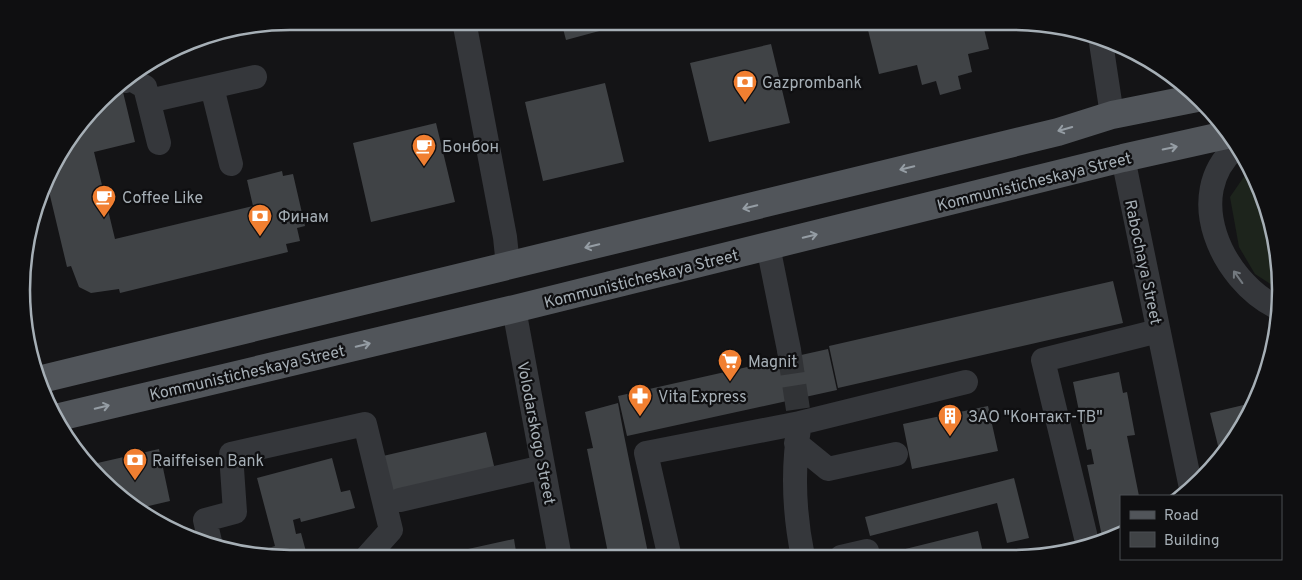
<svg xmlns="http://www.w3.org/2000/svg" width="1302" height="580" viewBox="0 0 1302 580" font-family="Overpass,sans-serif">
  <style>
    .green { fill: #1d241c }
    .building { fill: #404346 }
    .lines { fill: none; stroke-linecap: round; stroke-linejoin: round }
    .minor-tunnel { stroke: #313336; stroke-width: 24; stroke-dasharray: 24 12; stroke-linecap: butt }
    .minor { stroke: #35373b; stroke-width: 24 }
    .major { stroke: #51555a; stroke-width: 28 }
    .oneway { stroke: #959da4 }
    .oneway2 { stroke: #73797f }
    .labels { text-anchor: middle; stroke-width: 4.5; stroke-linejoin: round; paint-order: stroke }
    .poi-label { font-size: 16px; fill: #a6afb6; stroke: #0f0f11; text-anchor: start }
    .street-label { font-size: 16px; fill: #a6afb6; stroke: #0f0f11 }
    .rim { fill: none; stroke: #a6afb6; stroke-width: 2.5 }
  </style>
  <rect width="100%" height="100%" fill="#141416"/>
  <path class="green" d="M1250,168L1253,171L1280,273L1278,289L1255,274L1239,247L1230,197Z"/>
  <path class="building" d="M561,21H601L603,30L566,40Z
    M885,21H982L989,49L968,54L972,72L958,76L961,89L940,95L936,81L922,85L917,65L879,74L867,26Z
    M771,44L790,123L709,142L690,63Z
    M605,83L624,162L543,181L525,102Z
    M123,92L135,142L94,152L115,239L253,206L247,180L282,171L283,176L293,174L305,226L297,228L300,241L286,244L288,252L120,293L119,289L91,293L79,287L71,266L67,267L47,183L57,155L106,96Z
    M436,123L455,202L371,222L353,143Z
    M1113,281L1123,323L838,388L829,346Z
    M828,349L837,390L627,436L618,396Z
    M1119,372L1123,393L1127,392L1135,435L1127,436L1139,496H1121V535L1103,541L1087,465L1094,464L1091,449L1087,450L1073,382Z
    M618,403L624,435L649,558H609L587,449L593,448L585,412Z
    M1252,403L1225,453L1221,458L1210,413Z
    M988,406L998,451L912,469L903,424Z
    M486,432L495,470L392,494L383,456Z
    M159,449L170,501L140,508L113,492L94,469L93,464Z
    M332,458L341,492L350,490L355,508L301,522L300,518L293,520L296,534L301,533L308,559H290L252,553L275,546L257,478Z
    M1014,478L1029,538L1007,543L997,503L870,536L865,517Z
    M978,531L984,557H881V555Z
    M514,539L517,558H460L459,551Z"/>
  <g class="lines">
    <path class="minor-tunnel" d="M789,350L800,423"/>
    <path class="minor" d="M464,21L505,237L508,266
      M1100,36L1112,115
      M125,81L131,79L145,87L159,143
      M212,87L231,164
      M149,101L255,77
      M1235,148C1183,195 1221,279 1276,307
      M1123,158L1191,488
      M768,246L789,350
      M514,309L560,558
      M796,443L828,469L896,454
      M400,500L543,467
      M211,546L205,520L235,512L231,454L365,424L391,530L365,559
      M1088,546L1043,360L1158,331
      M803,557C794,513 792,468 800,423L966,382
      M841,557L867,551
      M670,558L646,453L800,423"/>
    <path class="major" d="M42,379L1058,132L1112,115L1197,98
      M55,418L514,309L1123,158L1226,135"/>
  </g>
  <defs><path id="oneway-shaft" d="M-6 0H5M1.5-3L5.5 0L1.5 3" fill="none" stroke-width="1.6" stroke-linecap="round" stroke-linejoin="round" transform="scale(1.25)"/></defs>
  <g class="oneway">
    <use href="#oneway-shaft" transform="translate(1065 129) rotate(164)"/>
    <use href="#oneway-shaft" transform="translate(1170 148) rotate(-12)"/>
    <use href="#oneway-shaft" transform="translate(907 168) rotate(166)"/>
    <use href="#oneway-shaft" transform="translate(750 207) rotate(166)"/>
    <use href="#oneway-shaft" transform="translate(810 236) rotate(-14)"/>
    <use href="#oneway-shaft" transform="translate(592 246) rotate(166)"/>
    <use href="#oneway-shaft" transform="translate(363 345) rotate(-13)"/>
    <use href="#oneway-shaft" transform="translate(102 407) rotate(-13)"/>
  </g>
  <use class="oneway2" href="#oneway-shaft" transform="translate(1238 277) rotate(-126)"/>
  <defs>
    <symbol id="bank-pin" viewBox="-11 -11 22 30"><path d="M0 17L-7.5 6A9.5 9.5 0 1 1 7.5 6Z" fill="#f17f31" stroke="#0f0f11"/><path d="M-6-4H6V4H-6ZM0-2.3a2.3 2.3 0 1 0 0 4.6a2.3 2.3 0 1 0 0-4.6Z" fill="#fff"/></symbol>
    <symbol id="cafe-pin" viewBox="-11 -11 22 30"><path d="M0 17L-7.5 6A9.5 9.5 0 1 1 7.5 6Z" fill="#f17f31" stroke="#0f0f11"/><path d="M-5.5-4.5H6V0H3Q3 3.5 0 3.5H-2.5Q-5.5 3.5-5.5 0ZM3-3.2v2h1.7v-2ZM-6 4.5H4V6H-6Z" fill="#fff"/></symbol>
    <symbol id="supermarket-pin" viewBox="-11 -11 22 30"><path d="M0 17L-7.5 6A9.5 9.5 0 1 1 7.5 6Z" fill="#f17f31" stroke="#0f0f11"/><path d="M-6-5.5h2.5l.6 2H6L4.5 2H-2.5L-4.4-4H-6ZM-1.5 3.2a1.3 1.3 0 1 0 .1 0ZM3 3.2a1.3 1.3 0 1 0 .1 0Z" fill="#fff"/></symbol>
    <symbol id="pharmacy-pin" viewBox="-11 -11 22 30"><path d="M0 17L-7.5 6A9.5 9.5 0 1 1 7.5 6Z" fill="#f17f31" stroke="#0f0f11"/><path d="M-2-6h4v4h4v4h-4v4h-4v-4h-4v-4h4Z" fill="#fff"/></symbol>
    <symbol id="building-pin" viewBox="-11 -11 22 30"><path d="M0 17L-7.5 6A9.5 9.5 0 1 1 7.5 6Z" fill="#f17f31" stroke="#0f0f11"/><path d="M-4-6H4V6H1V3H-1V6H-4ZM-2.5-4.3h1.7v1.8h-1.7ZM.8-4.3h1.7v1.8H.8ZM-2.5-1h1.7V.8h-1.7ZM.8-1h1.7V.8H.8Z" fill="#fff"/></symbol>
  </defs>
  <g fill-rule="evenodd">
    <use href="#bank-pin" x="731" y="68" width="28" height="38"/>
    <use href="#cafe-pin" x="410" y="132" width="28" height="38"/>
    <use href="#cafe-pin" x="90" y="183" width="28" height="38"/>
    <use href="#bank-pin" x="246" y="202" width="28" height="38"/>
    <use href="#supermarket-pin" x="716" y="347" width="28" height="38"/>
    <use href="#pharmacy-pin" x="626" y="382" width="28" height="38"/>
    <use href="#building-pin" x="936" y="402" width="28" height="38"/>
    <use href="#bank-pin" x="121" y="446" width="28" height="38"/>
  </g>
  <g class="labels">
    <g class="poi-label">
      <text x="762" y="88">Gazprombank</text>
      <text x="442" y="152">Бонбон</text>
      <text x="122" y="203">Coffee Like</text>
      <text x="278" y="222">Финам</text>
      <text x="748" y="367">Magnit</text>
      <text x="658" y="402">Vita Express</text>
      <text x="968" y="422">ЗАО "Контакт-ТВ"</text>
      <text x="152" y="466">Raiffeisen Bank</text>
    </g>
    <g class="street-label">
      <text transform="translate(1034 181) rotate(-14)" y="6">Kommunisticheskaya Street</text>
      <text transform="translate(1144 262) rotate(78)" y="6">Rabochaya Street</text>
      <text transform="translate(641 278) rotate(-14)" y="6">Kommunisticheskaya Street</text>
      <text transform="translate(247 372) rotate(-13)" y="6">Kommunisticheskaya Street</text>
      <text transform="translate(537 433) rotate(79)" y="6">Volodarskogo Street</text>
    </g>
  </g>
  <path d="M0 0H1302V580H0ZM290 30H1012A260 260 0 0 1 1272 290V290A260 260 0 0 1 1012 550H290A260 260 0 0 1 30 290V290A260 260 0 0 1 290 30Z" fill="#0f0f11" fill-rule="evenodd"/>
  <path class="rim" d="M290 30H1012A260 260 0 0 1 1272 290V290A260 260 0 0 1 1012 550H290A260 260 0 0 1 30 290V290A260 260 0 0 1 290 30Z"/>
  <rect x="1120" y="495" width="162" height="65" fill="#0f0f11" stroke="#4b4f53"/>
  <rect x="1130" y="511" width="25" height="8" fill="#51555a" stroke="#4b4f53"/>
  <text x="1164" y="520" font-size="15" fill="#a6afb6">Road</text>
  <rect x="1130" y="532" width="25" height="15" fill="#404346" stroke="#4b4f53"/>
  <text x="1164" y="545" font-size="15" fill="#a6afb6">Building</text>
</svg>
